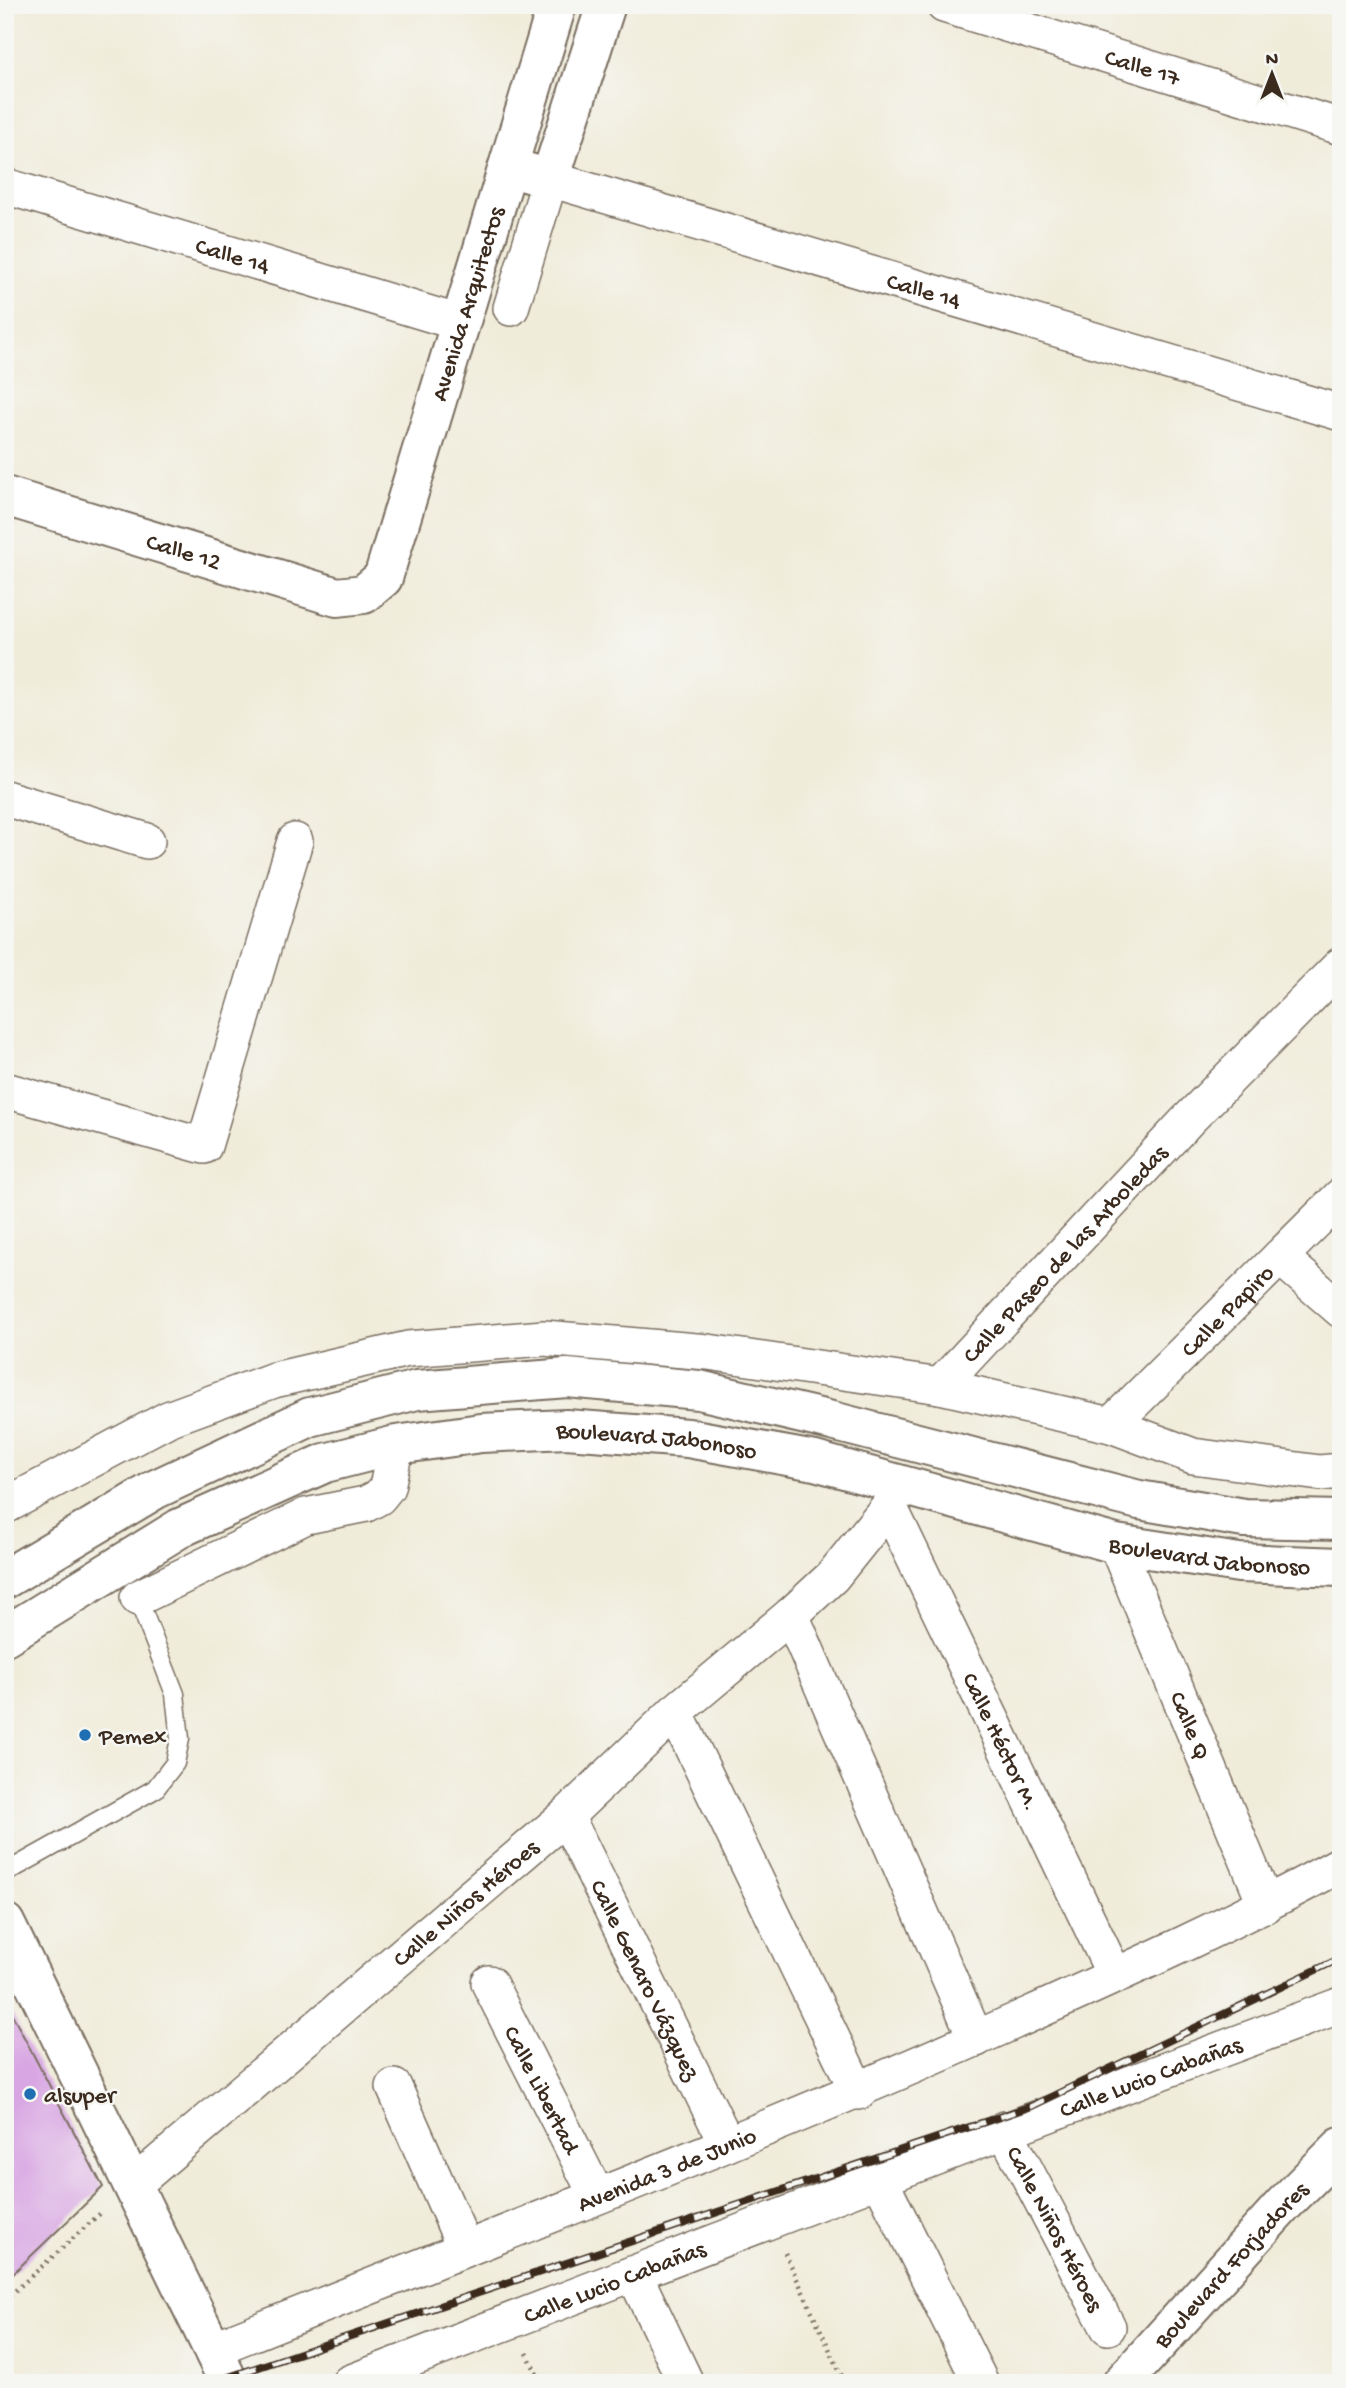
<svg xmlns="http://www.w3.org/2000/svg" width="1346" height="2388" viewBox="0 0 1346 2388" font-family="'Gochi Hand',sans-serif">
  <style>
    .building { fill: #d8a6e3 }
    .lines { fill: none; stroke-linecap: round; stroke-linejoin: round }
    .lane-casing { stroke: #7a6e60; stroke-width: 21 }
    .street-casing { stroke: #7a6e60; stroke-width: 38 }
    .secondary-casing { stroke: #7a6e60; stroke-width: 42 }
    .primary-casing { stroke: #7a6e60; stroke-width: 42 }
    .path { stroke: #7a6e60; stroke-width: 4.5; stroke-dasharray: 2 5; stroke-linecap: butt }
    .lane { stroke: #fff; stroke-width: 18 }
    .street { stroke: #fff; stroke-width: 35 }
    .secondary { stroke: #fff; stroke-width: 38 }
    .primary { stroke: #fff; stroke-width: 38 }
    .rail-casing { stroke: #3b2a1e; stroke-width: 8 }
    .rail { stroke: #f6f6f2; stroke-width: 5; stroke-dasharray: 16; stroke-linecap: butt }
    .poi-dot { fill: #1f6fb2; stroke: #f6f6f2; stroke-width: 2.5 }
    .labels { text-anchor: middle; stroke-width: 5; stroke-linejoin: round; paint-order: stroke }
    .street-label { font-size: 24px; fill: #3b2a1e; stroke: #f6f6f2 }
    .poi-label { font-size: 24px; fill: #3b2a1e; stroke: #f6f6f2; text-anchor: start }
  </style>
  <rect width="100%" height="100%" fill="#f6f6f2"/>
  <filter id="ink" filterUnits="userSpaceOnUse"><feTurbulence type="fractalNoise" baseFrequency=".0143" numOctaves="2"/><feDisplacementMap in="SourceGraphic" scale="14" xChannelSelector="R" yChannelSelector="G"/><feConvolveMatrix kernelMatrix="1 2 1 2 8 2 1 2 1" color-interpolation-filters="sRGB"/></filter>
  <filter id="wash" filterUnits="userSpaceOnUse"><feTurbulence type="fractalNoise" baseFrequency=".00686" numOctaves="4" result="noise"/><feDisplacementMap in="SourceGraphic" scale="28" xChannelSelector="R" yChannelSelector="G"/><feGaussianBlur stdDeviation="1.57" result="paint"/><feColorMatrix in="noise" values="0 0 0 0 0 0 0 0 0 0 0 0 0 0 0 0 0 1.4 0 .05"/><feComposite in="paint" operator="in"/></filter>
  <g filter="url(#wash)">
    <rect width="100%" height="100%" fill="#f0ecda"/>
    <g id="blocks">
      <path class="building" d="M5,2001L103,2187L5,2281Z"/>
    </g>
  </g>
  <g filter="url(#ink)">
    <use href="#blocks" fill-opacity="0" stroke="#7a6e60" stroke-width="2"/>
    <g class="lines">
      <defs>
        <path id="lane" d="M5,1873L155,1789L175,1763L180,1739L175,1694L136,1594"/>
        <g id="street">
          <path id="s1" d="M944,5L1341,127"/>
          <path id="s2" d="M5,186L460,323"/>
          <path id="s3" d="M511,308L550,179L1341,413"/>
          <path d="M5,798L147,841"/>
          <path d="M5,1090L204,1146L295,841"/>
          <path d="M1280,1257L1341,1310"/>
          <path id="s4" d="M940,1386L1187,1121L1341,965"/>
          <path id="s5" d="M1111,1425L1341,1196"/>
          <path d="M5,1506L168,1419L274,1380L408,1349L544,1338L708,1352L940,1386L1111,1425L1193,1456L1320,1473L1341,1471"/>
          <path id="s6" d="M889,1506L1115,1976"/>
          <path id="s7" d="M1116,1544L1266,1905"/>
          <path d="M138,1598L306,1516L366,1504L379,1497L387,1487L396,1445"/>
          <path d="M791,1615L976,2039"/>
          <path d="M675,1712L858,2092"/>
          <path id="s8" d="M566,1816L727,2144"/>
          <path id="s9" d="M489,1983L597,2196"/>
          <path d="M394,2087L465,2248"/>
          <path id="s10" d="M1004,2129L1108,2327"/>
          <path d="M880,2180L981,2383"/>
          <path id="s11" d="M133,2185L566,1816L675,1712L791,1615L832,1577L889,1506L900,1483"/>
          <path d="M634,2274L686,2383"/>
          <path id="s12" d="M213,2349C480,2242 750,2140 1013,2022C1124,1972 1234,1923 1341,1864"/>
          <path id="s13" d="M349,2383C680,2256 1009,2127 1341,2005"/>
        </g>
        <g id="secondary">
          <path d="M508,167L550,179L606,5"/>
          <path id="s14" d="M5,496L337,597L364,594L383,578L557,5"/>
          <path d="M5,1923L229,2383"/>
          <path id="s15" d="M1122,2383L1284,2204L1341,2147"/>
        </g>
        <g id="primary">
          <path d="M5,1579L156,1489L310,1417L417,1390L567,1378L699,1390L832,1421L1139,1500L1244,1518L1341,1520"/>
          <path id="s16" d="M5,1636L180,1528L325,1463L396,1445L481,1433L566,1429L688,1438L815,1461L1116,1544L1239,1563L1341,1567"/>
        </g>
      </defs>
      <use href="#lane" class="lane-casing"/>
      <use href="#street" class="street-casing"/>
      <use href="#secondary" class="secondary-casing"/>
      <use href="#primary" class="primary-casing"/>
      <path class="path" d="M487,5L516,14
        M785,2253L845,2383
        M5,2300L103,2211
        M527,2353L541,2383"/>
      <use href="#lane" class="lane"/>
      <use href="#street" class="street"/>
      <use href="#secondary" class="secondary"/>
      <use href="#primary" class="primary"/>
      <defs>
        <path id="rail" d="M211,2383L1032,2106L1341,1958"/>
      </defs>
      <use href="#rail" class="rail-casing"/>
      <use href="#rail" class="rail"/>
    </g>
  </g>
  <g class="poi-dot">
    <circle cx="85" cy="1735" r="7"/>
    <circle cx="30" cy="2094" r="7"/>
  </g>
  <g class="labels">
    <g class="street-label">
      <text dy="8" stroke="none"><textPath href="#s1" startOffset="208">Calle 17</textPath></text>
      <text dy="8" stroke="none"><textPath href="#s2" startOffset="238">Calle 14</textPath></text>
      <text dy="8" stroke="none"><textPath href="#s3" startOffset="525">Calle 14</textPath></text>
      <text dy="8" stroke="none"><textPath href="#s14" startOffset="686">Avenida Arquitectos</textPath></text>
      <text dy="8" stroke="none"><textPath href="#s14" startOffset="187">Calle 12</textPath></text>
      <text dy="8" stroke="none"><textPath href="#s4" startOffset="182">Calle Paseo de las Arboledas</textPath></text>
      <text dy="8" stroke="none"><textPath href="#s5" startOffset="163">Calle Papiro</textPath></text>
      <text dy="8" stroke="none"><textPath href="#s16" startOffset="700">Boulevard Jabonoso</textPath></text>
      <text dy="8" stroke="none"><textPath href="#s16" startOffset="1267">Boulevard Jabonoso</textPath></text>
      <text dy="8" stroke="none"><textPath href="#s7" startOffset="196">Calle Q</textPath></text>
      <text dy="8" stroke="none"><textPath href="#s6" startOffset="261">Calle Héctor M.</textPath></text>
      <text dy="8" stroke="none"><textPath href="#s11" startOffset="436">Calle Niños Héroes</textPath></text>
      <text dy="8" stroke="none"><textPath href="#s8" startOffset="182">Calle Genaro Vázquez</textPath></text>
      <text dy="8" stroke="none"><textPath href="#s13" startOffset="858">Calle Lucio Cabañas</textPath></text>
      <text dy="8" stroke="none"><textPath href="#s9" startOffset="119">Calle Libertad</textPath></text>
      <text dy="8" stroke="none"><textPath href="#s12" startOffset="488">Avenida 3 de Junio</textPath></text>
      <text dy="8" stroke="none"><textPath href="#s10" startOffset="112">Calle Niños Héroes</textPath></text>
      <text dy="8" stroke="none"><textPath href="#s15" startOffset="161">Boulevard Forjadores</textPath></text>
      <text dy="8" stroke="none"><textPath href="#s13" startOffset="284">Calle Lucio Cabañas</textPath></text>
    </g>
    <g class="poi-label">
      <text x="99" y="1743">Pemex</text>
      <text x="44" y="2102">alsuper</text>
    </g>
  </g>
  <rect width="1346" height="2388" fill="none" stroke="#f6f6f2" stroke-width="28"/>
  <g transform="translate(1272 74)" stroke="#f6f6f2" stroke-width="5" paint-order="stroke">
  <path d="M0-5L12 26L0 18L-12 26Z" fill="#3b2a1e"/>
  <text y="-10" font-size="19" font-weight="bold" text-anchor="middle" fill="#3b2a1e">N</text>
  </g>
</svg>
